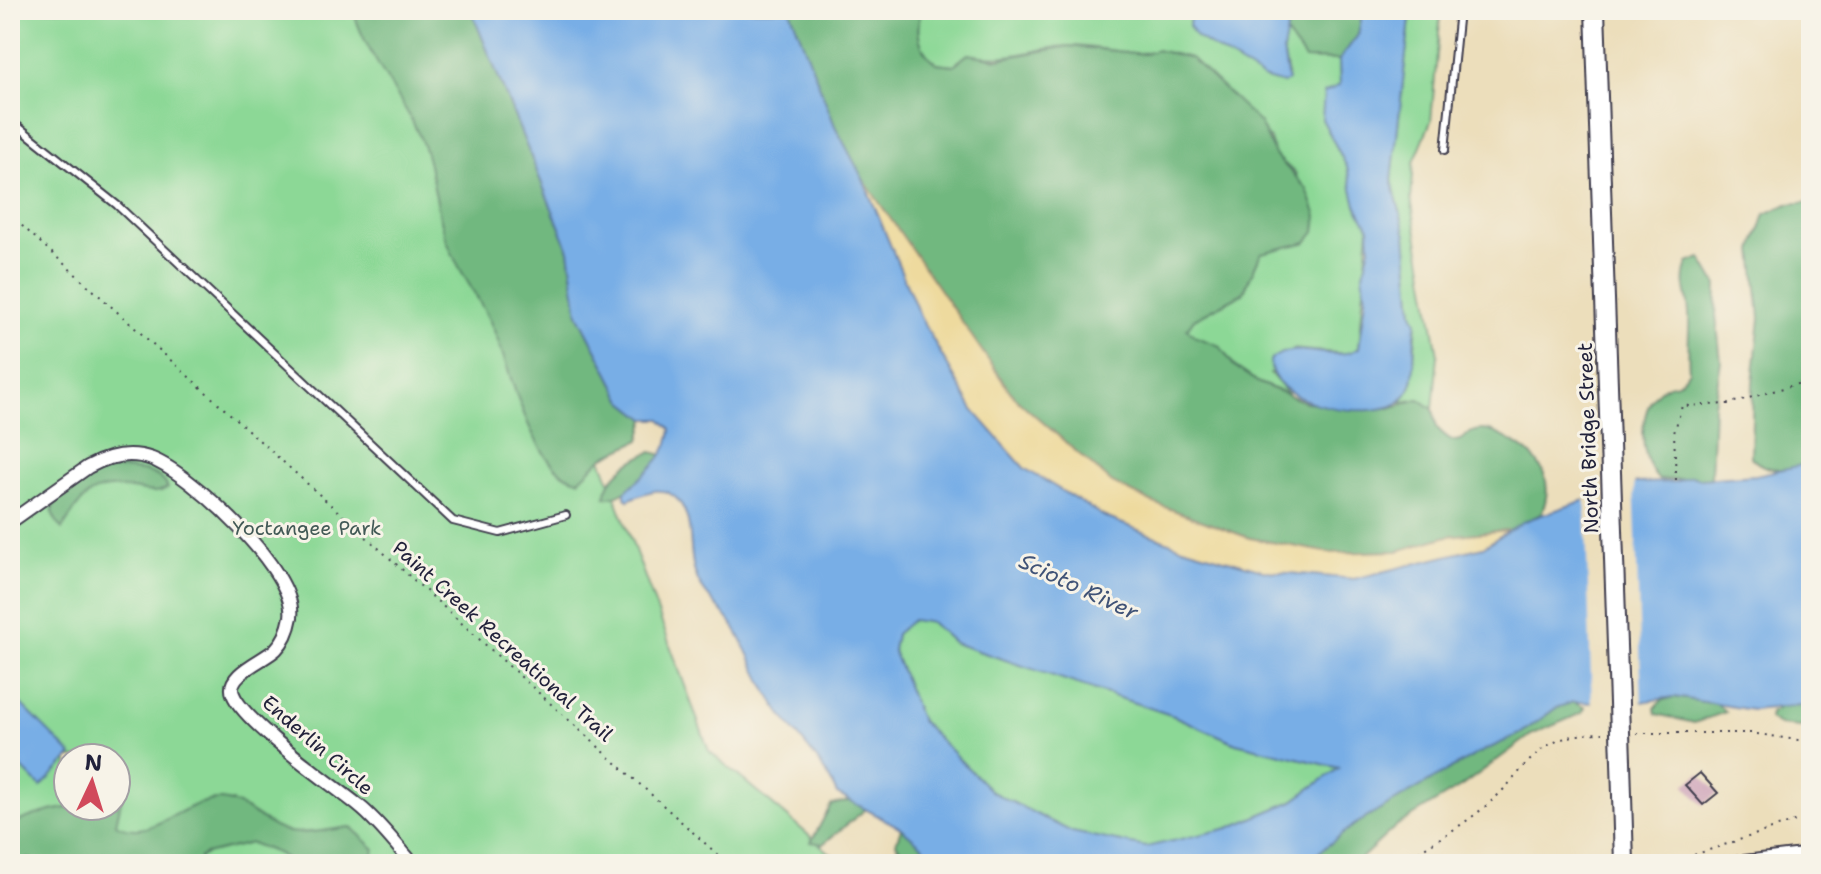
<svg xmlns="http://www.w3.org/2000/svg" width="1821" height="874" viewBox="0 0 1821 874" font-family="'Shantell Sans',sans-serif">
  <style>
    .green { fill: #8cd896; stroke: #577d68; stroke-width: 2; fill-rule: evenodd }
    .forest { fill: #71b87f; stroke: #4a6d5d; stroke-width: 2 }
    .sand { fill: #eeda9e; stroke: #887e6c; stroke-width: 2 }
    .water { fill: #78aee6; stroke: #4d6890; stroke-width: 2; fill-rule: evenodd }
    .pier { fill: #ecdebb }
    .building { fill: #c897b1 }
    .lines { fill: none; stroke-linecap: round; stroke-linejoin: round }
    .lane-casing { stroke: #403e4e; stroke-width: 10 }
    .street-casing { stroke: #403e4e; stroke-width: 16 }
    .secondary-casing { stroke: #403e4e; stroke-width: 22 }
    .path { stroke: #403e4e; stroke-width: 2; stroke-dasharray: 2 6; stroke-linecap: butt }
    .lane { stroke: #fff; stroke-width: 6 }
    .street { stroke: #fff; stroke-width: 12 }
    .secondary { stroke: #fff; stroke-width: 18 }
    .secondary-bridge-casing { stroke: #403e4e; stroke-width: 22; stroke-linecap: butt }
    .secondary-bridge { stroke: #fff; stroke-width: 18 }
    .labels { text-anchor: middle; stroke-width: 6; stroke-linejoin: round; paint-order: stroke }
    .street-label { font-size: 20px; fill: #22223b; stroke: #f7f3e8 }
    .park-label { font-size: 20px; fill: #425956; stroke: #f7f3e8 }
    .water-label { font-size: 22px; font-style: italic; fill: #405377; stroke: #f7f3e8 }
  </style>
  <rect width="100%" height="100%" fill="#f7f3e8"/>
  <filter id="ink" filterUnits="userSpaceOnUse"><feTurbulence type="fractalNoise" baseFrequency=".0125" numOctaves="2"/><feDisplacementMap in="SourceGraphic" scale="16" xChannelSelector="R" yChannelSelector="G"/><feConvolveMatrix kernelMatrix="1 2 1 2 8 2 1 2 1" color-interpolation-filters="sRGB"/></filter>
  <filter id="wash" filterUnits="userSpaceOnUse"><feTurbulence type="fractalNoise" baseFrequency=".006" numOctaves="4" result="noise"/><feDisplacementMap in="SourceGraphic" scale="32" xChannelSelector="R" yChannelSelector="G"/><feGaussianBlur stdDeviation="1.8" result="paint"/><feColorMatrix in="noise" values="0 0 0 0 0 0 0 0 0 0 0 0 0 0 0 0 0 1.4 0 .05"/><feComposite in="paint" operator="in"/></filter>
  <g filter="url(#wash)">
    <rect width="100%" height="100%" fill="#ecdebb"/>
    <path class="green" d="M10,10H421L448,88L604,466L709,751L843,864H10ZM68,758H116V806H68Z
      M922,10H1191L1189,26L1196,37L1264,78L1283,84L1288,75L1283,51L1286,33L1305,59L1339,60L1340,86L1322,119L1347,167L1356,205L1369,227L1359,348L1349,354L1292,349L1270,373L1288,394L1259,383L1234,366L1220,346L1196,337L1187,329L1194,319L1243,293L1261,253L1307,242L1296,174L1275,155L1270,139L1157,51C1128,58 1098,45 1068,46C1028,49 1011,62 968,54L954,65L936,63C919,51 914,29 922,10Z
      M1411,10H1441L1431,121L1414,162L1411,199L1438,355L1433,409L1419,399L1402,402L1412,386L1417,322L1413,313L1406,236L1392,180Z
      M912,619L932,623L954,643L1174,716L1236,743L1340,768L1293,801L1229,828L1146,848L1072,832L992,792L921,721L893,650L896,634Z"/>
    <path class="forest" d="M353,10H471L569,250L578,314L623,401L646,419L640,440L602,458L579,480C531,473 510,365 492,326C480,299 459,272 449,246C436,214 435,177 423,145C405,98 367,59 353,10Z
      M790,10H922C914,29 919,51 936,63L954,65L968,54L998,59L1069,46L1144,54L1157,50L1191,58L1260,123L1275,155L1307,189L1317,216L1315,232L1307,242L1261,253L1243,293L1194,319L1187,329L1196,337L1220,346L1234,366L1259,383L1305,402L1390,408L1419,399L1433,409L1437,428C1441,432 1447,438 1452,440C1461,444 1466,433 1475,431C1487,427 1501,435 1511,441C1540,457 1556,480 1541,514L1509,530L1448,536L1398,551L1330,553L1250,538L1151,502L1112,483L1014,397L965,330L863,179L835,126Z
      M1291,10H1363L1358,35L1339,60L1305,59L1286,33Z
      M1811,202V463C1791,469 1767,475 1751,457L1753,382L1760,318L1753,250L1765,214L1788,204Z
      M1701,258L1717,285L1716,316L1721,361L1714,405L1711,478L1659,480C1635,457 1636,387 1678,383L1689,371C1687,351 1690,332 1689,313C1688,291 1680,287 1688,263Z
      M651,452L664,455C649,469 626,500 605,497C608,475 632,459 651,452Z
      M110,469C130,470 159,467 168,488C157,494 150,492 138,490C92,483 86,492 62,529C59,524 53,518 53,513C49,494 95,472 110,469Z
      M1674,697L1716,704L1726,712L1694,723L1656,714L1655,708L1661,701Z
      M1573,702L1585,708L1582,713L1531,735L1462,786L1396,826L1355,864H1304L1354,825L1475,755L1520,734L1556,708Z
      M1811,704V728L1779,725L1769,719L1770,713L1782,706Z
      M116,786L123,792L116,824C152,844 183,798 221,800C247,802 265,828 289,832C307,835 332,829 351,827L375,849L369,864H292L279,854L251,843L206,854L200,857L199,864H37L30,859L10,862V825C50,807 73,806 116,806Z
      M849,801L867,808L823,844L811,842L831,805Z
      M901,828L944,864H910L896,843Z"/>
    <path class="sand" d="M863,179L1014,397L1112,483L1151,502L1249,538L1330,553L1398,551L1448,536L1509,530L1483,547L1354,579L1266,571L1179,546L1105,517L1024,468L973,410L920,317Z"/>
    <path class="water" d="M471,10H790L835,126L863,179L920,317L973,410L1024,468L1105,517L1179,546L1266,571L1354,579L1483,547L1524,521L1635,483L1675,482L1691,476L1700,479L1756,475L1811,463V704L1752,710L1674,697L1628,704L1573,702L1556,708L1520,734L1475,755L1354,825L1304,864H944L901,828L837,794C823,760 795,736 775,705C758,679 749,649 732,624C723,611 710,600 701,586C684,560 698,524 678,500C663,483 645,493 628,500L625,498V492C644,473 669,458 671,429L661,419H646L623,401L578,314L569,250ZM912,620L932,623L954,643L1174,716L1236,743L1339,768L1293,801L1229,828L1146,847L1072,832L992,792L921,721L893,650L896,634Z
      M1191,10H1291L1283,51L1288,81L1283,84L1263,78L1196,37L1189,26Z
      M1363,10H1411L1392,180L1406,236L1413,313L1417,322C1410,346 1421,380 1403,399C1383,422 1270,410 1270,360C1297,337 1332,365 1359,348L1366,299L1363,273L1370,248L1369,228L1356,205L1347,167L1322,119L1324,93L1340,85L1339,60L1358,35Z
      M10,693L72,755L41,787L15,761L10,766Z"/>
    <path class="pier" d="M1634,479L1642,706L1592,708L1585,494Z"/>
    <g id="blocks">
      <path class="building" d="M1700,773L1718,793L1703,805L1685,785Z"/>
    </g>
  </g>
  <g filter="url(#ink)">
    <use href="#blocks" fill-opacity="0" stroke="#403e4e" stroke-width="2"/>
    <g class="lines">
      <defs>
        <path id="lane" d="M10,120L117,205L453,521L500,533L566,515
          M1445,150L1459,10"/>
        <path id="street" d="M10,522L88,467C108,456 130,451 152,459C191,474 298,572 291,617C289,628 284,641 276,649C265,660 225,674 233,694C244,723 333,785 359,806C379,822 396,845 413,864
          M1728,864L1811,854"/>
        <path id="secondary" d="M1621,761L1624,864"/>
      </defs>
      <use href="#lane" class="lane-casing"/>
      <use href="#street" class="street-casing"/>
      <use href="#secondary" class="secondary-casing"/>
      <path class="path" d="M10,215L728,864
        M1676,480L1674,433L1682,406L1728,404L1811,380
        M1637,733H1751L1811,742
        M1679,860L1811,816
        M1398,864C1428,845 1460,828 1487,805C1532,767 1532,734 1603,733"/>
      <use href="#lane" class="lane"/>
      <use href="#street" class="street"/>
      <use href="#secondary" class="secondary"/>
      <defs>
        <path id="secondary-bridge" d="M1595,10L1621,761"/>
      </defs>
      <use href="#secondary-bridge" class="secondary-bridge-casing"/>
      <use href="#secondary-bridge" class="secondary-bridge"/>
    </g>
  </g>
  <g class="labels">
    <g class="street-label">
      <text transform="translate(1588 438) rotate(-92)" y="7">North Bridge Street</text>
      <text transform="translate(503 641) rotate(42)" y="7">Paint Creek Recreational Trail</text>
      <text transform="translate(318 745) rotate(41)" y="7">Enderlin Circle</text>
    </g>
    <g class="park-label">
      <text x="307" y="535">Yoctangee Park</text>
    </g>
    <g class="water-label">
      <text transform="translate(1079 586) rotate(25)" y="8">Scioto River</text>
    </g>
  </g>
  <rect width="1821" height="874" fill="none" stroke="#f7f3e8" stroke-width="40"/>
  <g transform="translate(92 782) rotate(4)"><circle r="38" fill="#f7f3e8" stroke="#a29fa3" stroke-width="2"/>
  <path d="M0-6L14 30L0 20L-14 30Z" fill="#d1495b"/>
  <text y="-12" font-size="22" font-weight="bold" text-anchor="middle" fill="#22223b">N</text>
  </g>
</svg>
